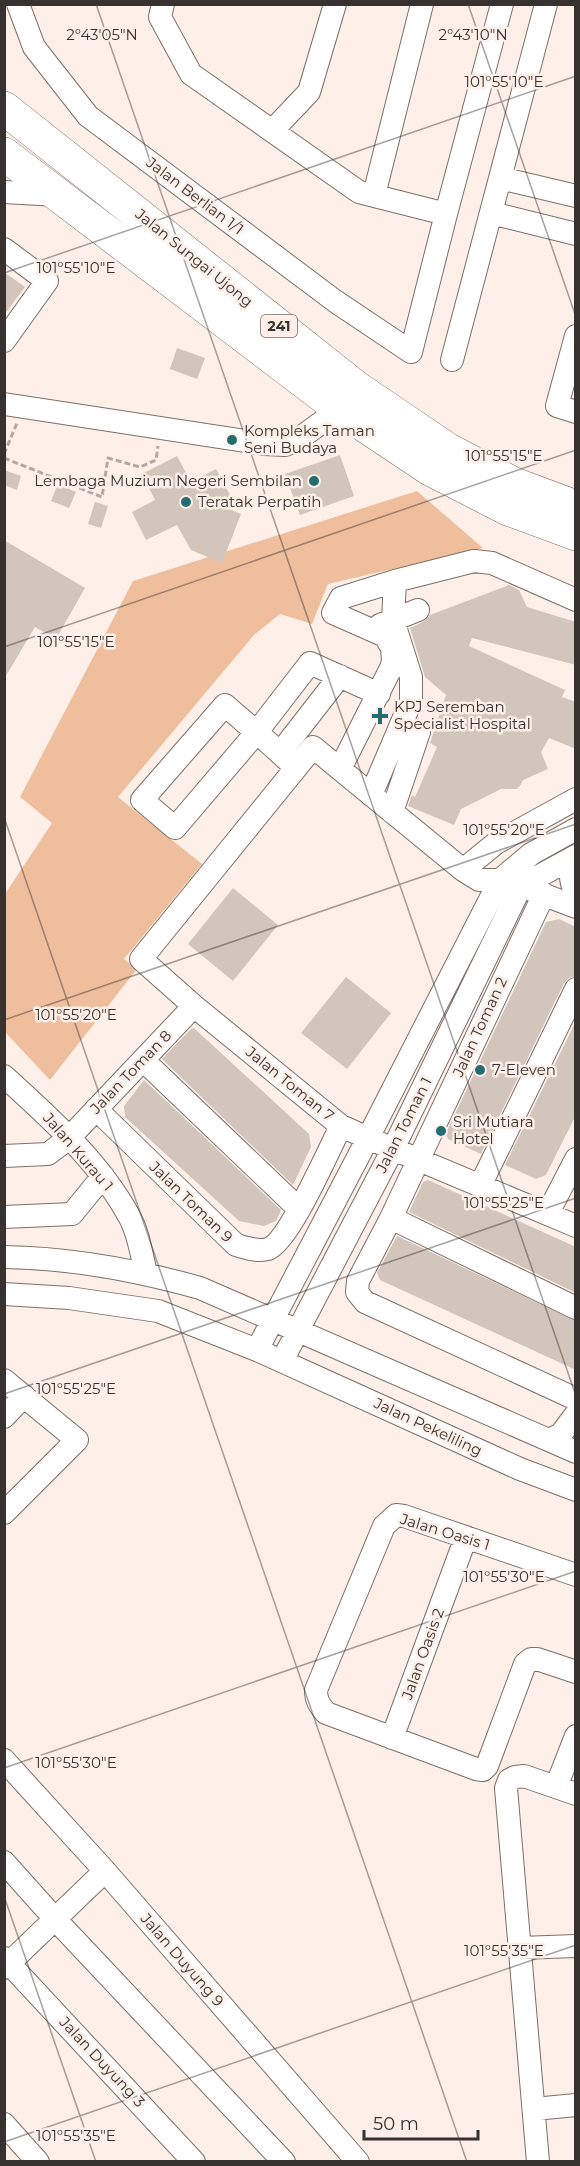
<svg xmlns="http://www.w3.org/2000/svg" width="580" height="2166" viewBox="0 0 580 2166" font-family="Montserrat,sans-serif">
  <style>
    .green { fill: #efbe9d }
    .building { fill: #d2c5bc }
    .lines { fill: none; stroke-linecap: round; stroke-linejoin: round }
    .minor-casing { stroke: #7b6f68; stroke-width: 24 }
    .highway-casing { stroke: #7b6f68; stroke-width: 34 }
    .path { stroke: #b3a8a2; stroke-width: 3; stroke-dasharray: 6 3; stroke-linecap: butt }
    .minor { stroke: #fff; stroke-width: 22 }
    .highway { stroke: #fff; stroke-width: 33 }
    .ticks { fill: none; stroke: #37322f; stroke-width: 1.5; stroke-opacity: 0.45 }
    .poi-dot { fill: #226d74; stroke: #fef0e8; stroke-width: 2 }
    .labels { text-anchor: middle; stroke-width: 5; stroke-linejoin: round; paint-order: stroke }
    .shield { fill: #fef0e8; stroke: #736b66; stroke-width: 1.5 }
    .shield-label { font-size: 14px; font-weight: bold; fill: #37322f }
    .street-label { font-size: 15px; fill: #37322f; stroke: #fef0e8 }
    .poi-label { font-size: 15px; fill: #37322f; stroke: #fef0e8; text-anchor: start }
    .ticks-label { font-size: 15px; text-anchor: middle; fill: #37322f; stroke: #fef0e8; stroke-width: 5; stroke-linejoin: round; paint-order: stroke }
  </style>
  <rect width="100%" height="100%" fill="#fef0e8"/>
  <path class="green" d="M417,491L483,548L328,584L312,624L280,614L254,635L118,797L202,864L124,959L137,969L50,1080L5,1032V894L52,823L20,797L133,581Z"/>
  <path class="building" d="M4,272L25,287L4,315Z
    M177,348L205,358L197,379L170,369Z
    M340,455L354,496L300,515L285,474Z
    M177,456L191,482L216,469L231,497L216,504L241,514L222,563L191,550L177,525L146,540L132,512L155,500L142,474Z
    M4,470L21,476L17,490L4,485Z
    M58,484L76,492L69,508L51,501Z
    M95,502L108,506L101,528L88,524Z
    M4,540L85,588L56,639L35,627L4,679Z
    M509,585L519,590L527,607L576,622V665L472,638L469,646L565,690L562,697L576,702V749L549,738L541,752L548,769L523,780L520,786L516,789H501L461,809L454,825L408,806L412,795L415,797L437,747L430,743L446,695L425,677L410,628L423,622L430,615Z
    M233,888L278,925L233,981L188,944Z
    M559,919L576,927V976L569,978L564,983L481,1154L448,1139L446,1133L546,922Z
    M346,977L391,1013L347,1069L301,1033Z
    M576,1021V1115L546,1175L536,1179L505,1165Z
    M194,1028L309,1134L311,1147L293,1185L162,1059L191,1029Z
    M144,1080L281,1210L276,1221L264,1226L239,1221L125,1117L124,1106Z
    M428,1180L576,1247V1293L409,1212L423,1182Z
    M397,1236L576,1321V1370L380,1280L377,1273Z"/>
  <g class="lines">
    <defs>
      <path id="minor" d="M18,4L34,47L88,116L335,301L411,352L446,214L502,4
        M163,4L160,17L191,74L359,192L446,214
        M272,131L309,92L335,4
        M500,178L576,196
        M4,192L58,195
        M374,195L422,4
        M491,213L576,234
        M4,249L47,281L4,341
        M576,336L557,406L576,412
        M452,360L546,4
        M4,404L265,444L285,445L296,441L340,409
        M380,625L418,610
        M280,753L340,676
        M296,768C273,746 249,726 225,705L142,800L175,828L256,733L310,663L379,694
        M340,769L391,668L393,661L392,648L385,636L333,613L341,598L395,581L474,561L492,563L576,600
        M371,795L411,701V677L393,620L395,581
        M392,812L419,732
        M574,857C570,870 569,881 576,893
        M463,870L496,843L576,799
        M544,894L391,1218L358,1281L357,1292L365,1302L576,1399
        M576,907L521,886L500,880H479L463,870L313,747L141,959L194,1006L341,1126L393,1149L576,1226
        M143,1060L299,1209
        M4,1076C50,1118 99,1161 129,1216C139,1233 141,1254 146,1273
        M96,1109L236,1245C246,1248 257,1252 268,1249C289,1242 329,1149 341,1126
        M4,1156L48,1154L69,1138L194,1006
        M480,1186L576,989
        M548,1213L576,1159
        M4,1217L72,1214L103,1176
        M391,1218L576,1308
        M4,1257C71,1258 136,1270 200,1288L576,1452
        M4,1294L69,1298L158,1311L257,1350L520,1469L576,1490
        M257,1350L368,1138L500,880L531,854L576,829
        M282,1361L393,1149L521,886L576,856
        M4,1380L77,1440L4,1513
        M4,1417L24,1396
        M549,1440L561,1434L576,1414
        M576,1575L404,1516L396,1515L384,1526L316,1690C316,1700 319,1705 326,1713L476,1769L483,1770L487,1766L525,1664L531,1659H537L576,1672
        M392,1738L466,1537
        M4,1760L105,1871L358,2162
        M556,1787L576,1736
        M4,1862L55,1919L284,2162
        M520,1948L576,1946
        M4,1958L194,2162
        M4,1968L105,1871
        M534,2109L576,2105
        M4,2124L38,2162
        M538,2162L506,1788L509,1780L515,1777L524,1776L576,1794"/>
      <path id="highway" d="M4,108L357,388L447,449L514,484L576,507
        M4,154L340,409L430,469L508,509L576,534"/>
    </defs>
    <use href="#minor" class="minor-casing"/>
    <use href="#highway" class="highway-casing"/>
    <path class="path" d="M4,454L17,423
      M4,458L102,497L108,458L140,467L156,460L158,446"/>
    <use href="#minor" class="minor"/>
    <use href="#highway" class="highway"/>
  </g>
  <path class="ticks" d="M96,4L576,1396M468,4L576,317M4,273L576,76M4,647L576,450M4,817L467,2162M4,1020L576,824M4,1394L576,1198M4,1768L576,1571M4,1896L96,2162M4,2142L576,1945"/>
  <g class="poi-dot">
    <circle cx="232" cy="440" r="6"/>
    <circle cx="314" cy="481" r="6"/>
    <circle cx="186" cy="502" r="6"/>
    <path d="M377 707h6v6h6v6h-6v6h-6v-6h-6v-6h6z"/>
    <circle cx="480" cy="1070" r="6"/>
    <circle cx="441" cy="1131" r="6"/>
  </g>
  <g class="labels">
    <rect class="shield" x="261" y="315" width="36" height="22" rx="4.5"/>
    <g class="shield-label">
      <text x="279" y="331">241</text>
    </g>
    <g class="street-label">
      <text transform="translate(195 196) rotate(37)" y="5">Jalan Berlian 1/1</text>
      <text transform="translate(194 258) rotate(39)" y="5">Jalan Sungai Ujong</text>
      <text transform="translate(480 1027) rotate(-65)" y="5">Jalan Toman 2</text>
      <text transform="translate(131 1072) rotate(-46)" y="5">Jalan Toman 8</text>
      <text transform="translate(290 1084) rotate(39)" y="5">Jalan Toman 7</text>
      <text transform="translate(404 1125) rotate(-63)" y="5">Jalan Toman 1</text>
      <text transform="translate(78 1152) rotate(49)" y="5">Jalan Kurau 1</text>
      <text transform="translate(191 1202) rotate(44)" y="5">Jalan Toman 9</text>
      <text transform="translate(428 1427) rotate(25)" y="5">Jalan Pekeliling</text>
      <text transform="translate(445 1532) rotate(17)" y="5">Jalan Oasis 1</text>
      <text transform="translate(423 1654) rotate(-70)" y="5">Jalan Oasis 2</text>
      <text transform="translate(182 1960) rotate(49)" y="5">Jalan Duyung 9</text>
      <text transform="translate(102 2062) rotate(47)" y="5">Jalan Duyung 3</text>
    </g>
    <g class="poi-label">
      <text x="244" y="436">Kompleks Taman<tspan x="244" dy="17">Seni Budaya</tspan></text>
      <text x="302" y="486" text-anchor="end">Lembaga Muzium Negeri Sembilan</text>
      <text x="198" y="507">Teratak Perpatih</text>
      <text x="394" y="712">KPJ Seremban<tspan x="394" dy="17">Specialist Hospital</tspan></text>
      <text x="492" y="1075">7-Eleven</text>
      <text x="453" y="1127">Sri Mutiara<tspan x="453" dy="17">Hotel</tspan></text>
    </g>
  </g>
  <g class="ticks-label">
    <text x="473" y="40">2°43'10"N</text>
    <text x="102" y="40">2°43'05"N</text>
    <text x="504" y="87">101°55'10"E</text>
    <text x="76" y="273">101°55'10"E</text>
    <text x="504" y="461">101°55'15"E</text>
    <text x="76" y="647">101°55'15"E</text>
    <text x="504" y="835">101°55'20"E</text>
    <text x="76" y="1020">101°55'20"E</text>
    <text x="504" y="1208">101°55'25"E</text>
    <text x="76" y="1394">101°55'25"E</text>
    <text x="504" y="1582">101°55'30"E</text>
    <text x="76" y="1768">101°55'30"E</text>
    <text x="504" y="1956">101°55'35"E</text>
    <text x="76" y="2141">101°55'35"E</text>
  </g>
  <rect width="580" height="2166" fill="none" stroke="#37322f" stroke-width="12"/>
  <path d="M364 2130v9h114v-9" fill="none" stroke="#37322f" stroke-width="3"/>
  <text x="373" y="2130" font-size="18" fill="#37322f" stroke="#fef0e8" stroke-width="4.5" paint-order="stroke">50 m</text>
</svg>
